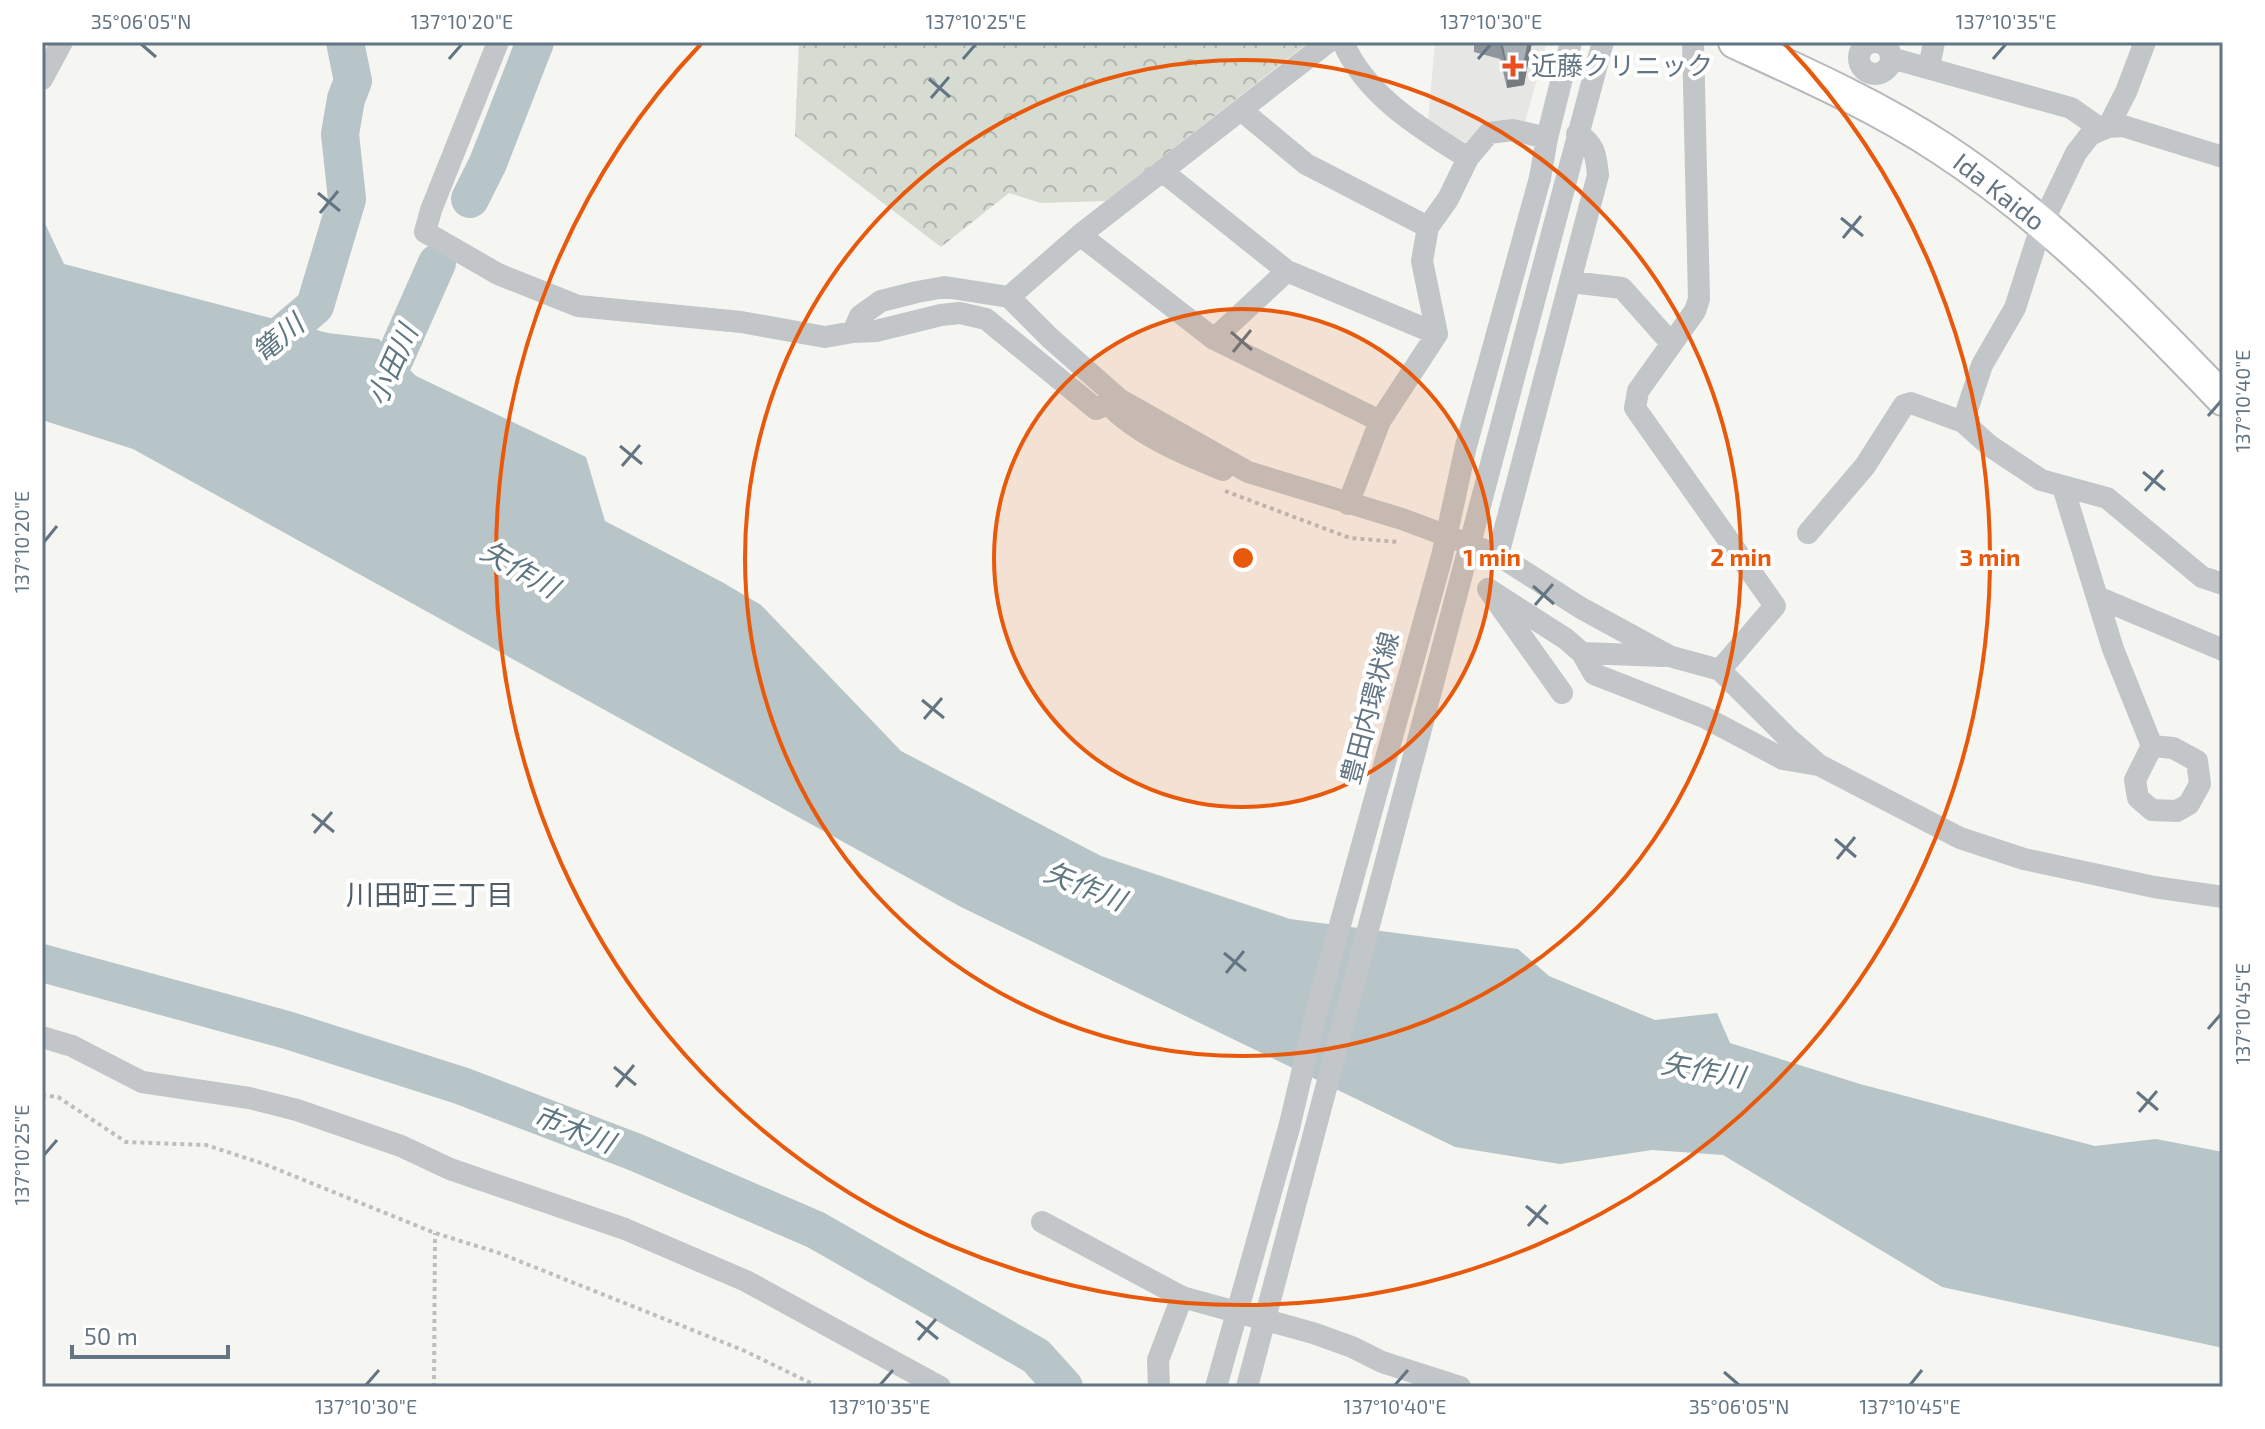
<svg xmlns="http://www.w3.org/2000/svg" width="2265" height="1429" viewBox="0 0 2265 1429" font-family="'Exo 2','Noto Sans JP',sans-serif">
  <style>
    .built { fill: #e6e7e5 }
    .forest { fill: url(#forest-crowns) }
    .water { fill: #b7c5c8 }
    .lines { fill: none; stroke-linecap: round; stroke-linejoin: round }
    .river { stroke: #b7c5c8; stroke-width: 38 }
    .highway-casing { stroke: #b5b8bb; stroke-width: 36 }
    .path { stroke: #bcbec0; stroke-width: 4; stroke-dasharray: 4 4; stroke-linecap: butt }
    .minor { stroke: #c2c6c9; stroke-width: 22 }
    .highway { stroke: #fff; stroke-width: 32 }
    .minor-bridge { stroke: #c2c6c9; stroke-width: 22 }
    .wall { fill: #90979c }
    .shaded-wall { fill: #757b7f }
    .building { fill: #a7b0b5; stroke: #757b7f; stroke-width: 2 }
    .ticks { fill: none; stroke: #637583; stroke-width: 3 }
    .ring { fill: none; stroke: #e8590c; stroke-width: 4 }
    .poi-dot { fill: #e84e1e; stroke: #fff; stroke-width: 3 }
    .labels { text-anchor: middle; stroke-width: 8; stroke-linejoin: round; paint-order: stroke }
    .poi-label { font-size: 26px; fill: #637583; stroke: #fff; text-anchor: start }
    .street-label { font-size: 26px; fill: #637583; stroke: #fff }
    .water-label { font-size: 28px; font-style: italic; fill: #5f7780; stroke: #fff }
    .neighbourhood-label { font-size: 28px; fill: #515e68; stroke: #fff }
    .centre { fill: #e8590c; stroke: #fff; stroke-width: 4 }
    .ring-label { font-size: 24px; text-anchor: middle; font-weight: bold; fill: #e8590c; stroke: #fff; stroke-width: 8; stroke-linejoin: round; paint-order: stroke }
    .neatline { fill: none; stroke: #637583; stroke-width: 3 }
    .ticks-label { font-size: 20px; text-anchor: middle; fill: #637583 }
  </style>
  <defs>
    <pattern id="forest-crowns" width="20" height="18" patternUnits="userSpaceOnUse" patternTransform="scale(2)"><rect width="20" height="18" fill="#d6dcd2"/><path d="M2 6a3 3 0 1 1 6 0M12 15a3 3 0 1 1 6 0" fill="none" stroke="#b1b7b0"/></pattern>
  </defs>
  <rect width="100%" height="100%" fill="#f5f5f1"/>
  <path class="built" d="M1435,42H1547L1525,122L1514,119L1496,121L1466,143L1428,121Z"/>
  <path class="forest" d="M799,42H1309L1106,201L1041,203L1009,193L941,247L795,136Z"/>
  <path class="water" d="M42,217L64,264L328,333L379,339L416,376L586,457L605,521L722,582L761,605L901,751L1101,856L1290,919L1518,949L1549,976L1655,1020L1717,1013L1730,1043L1860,1084L2095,1146L2156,1139L2223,1152V1348L1942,1287L1723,1155L1652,1150L1560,1164L1455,1147L961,907L133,449L42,420Z"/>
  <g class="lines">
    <path class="river" d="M470,199L488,163L535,42
      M255,357L315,306L347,199L340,134L346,99L353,81L345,42
      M375,403L437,263
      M42,963L287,1030L462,1086L635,1152L816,1230L1036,1356L1064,1387"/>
    <defs>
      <path id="highway" d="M1735,42C1805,74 1877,106 1941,148C2047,217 2136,308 2223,399"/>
    </defs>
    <use href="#highway" class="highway-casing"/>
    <path class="path" d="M1225,491L1350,538L1399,542
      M42,1095L58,1097L126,1142L206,1145L264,1164L435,1233L499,1253L745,1351L819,1387
      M434,1387L435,1233"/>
    <path class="minor" d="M498,42L431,210L425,232L498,274L578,306L741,322L825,337L853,332L860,316L881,301L917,292L945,287L1009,297L1050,338L1119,399L1248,472L1402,519L1498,555L1581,608L1669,656L1720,670L1788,738L1819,765L1960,838L2024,859L2154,887L2223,897
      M1343,42C1365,95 1421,129 1468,158
      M1693,42L1699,299L1695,311L1638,391L1635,408L1775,606L1720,670
      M1859 58a16 16 0 1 1 32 0a16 16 0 1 1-32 0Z
      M1891,58L2071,108L2101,129
      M1929,68L1934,42
      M42,79L62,42
      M1241,110L1306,164L1428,227
      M2108,127L2126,92L2145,42
      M1162,171L1287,271L1437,334
      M1540,178L1547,138L1571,42
      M1564,188L1603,42
      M1080,235L1214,339L1380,421
      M1571,282L1622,288L1671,343
      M1009,297L1080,235L1328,42
      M853,332L876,331L941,315L960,313L986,319L1096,409L1108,404C1138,435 1183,454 1223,470
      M1214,339L1287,271
      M1963,422L1982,365L2015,308L2042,224L2076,153L2090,135L2108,127L2123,126L2223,157
      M2063,487L2113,649L2152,746L2135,780L2138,798L2152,810L2177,811L2189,804L2200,784L2197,761L2173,748L2152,746
      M1348,504L1380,421L1437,334L1422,261L1428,227L1448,199L1468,158L1489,133L1513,130L1547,138
      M1808,533L1865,466L1904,405L1911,403L1963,422L1990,446L2041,480L2107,498L2202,577L2223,584
      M1498,555L1598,175C1596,156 1595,143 1577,134
      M2097,597L2223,650
      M1582,653L1594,674L1704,717L1783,759L1818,765
      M1562,693L1488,589L1566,639L1582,653L1664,656
      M42,1037L72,1046L142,1082L249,1098L297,1110L401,1146L450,1169L625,1229L746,1281L940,1387
      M1042,1222L1182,1297L1313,1333L1352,1347L1382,1362L1460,1387
      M1159,1387L1158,1360L1182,1297"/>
    <use href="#highway" class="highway"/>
    <path class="minor-bridge" d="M1216,1387L1289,1128L1319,1001L1442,556L1466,446L1540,178
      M1247,1387L1564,188"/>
  </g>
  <path class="wall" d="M1474,42H1532L1524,85L1507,88L1500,59L1474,52Z"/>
  <path class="shaded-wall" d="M1529,42H1532L1524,85L1507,88V68Z"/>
  <path class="building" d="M1501,42H1529L1524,65L1507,68Z"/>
  <path class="ticks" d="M141,44L156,57M449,59L462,44M963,59L976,44M1478,59L1491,44M1993,59L2006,44M929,79L950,97M931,98L949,77M318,193L340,211M320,213L338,191M1841,218L1863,236M1843,238L1861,216M1231,332L1252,350M1233,352L1251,330M2208,416L2221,401M620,446L642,464M622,466L640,445M2143,472L2165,490M2145,491L2163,470M44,542L57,526M1533,586L1554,604M1535,605L1553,584M922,700L944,718M924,719L942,698M312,814L334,832M314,833L332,812M1835,839L1856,857M1837,859L1855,837M1224,953L1246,971M1226,973L1244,951M2208,1029L2221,1014M614,1067L636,1085M616,1087L634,1065M2137,1092L2158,1110M2139,1112L2157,1091M44,1155L57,1140M1526,1206L1548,1224M1528,1226L1546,1205M916,1321L938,1339M918,1340L936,1319M1724,1372L1739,1385M366,1385L379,1370M880,1385L893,1370M1395,1385L1408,1370M1910,1385L1922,1370"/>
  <circle cx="1243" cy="558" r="249" fill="#e8590c" fill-opacity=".12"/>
  <g class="ring">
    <circle cx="1243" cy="558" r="249"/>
    <circle cx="1243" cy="558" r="498"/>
    <path d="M1785 44A747 747 0 1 1 701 44"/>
  </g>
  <path class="poi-dot" d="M1509 54h8v8h8v8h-8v8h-8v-8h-8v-8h8z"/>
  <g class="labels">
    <g class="poi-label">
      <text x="1531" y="75">近藤クリニック</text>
    </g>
    <g class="street-label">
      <text transform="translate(1999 192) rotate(38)" y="9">Ida Kaido</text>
      <text transform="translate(1370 708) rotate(-75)" y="9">豊田内環状線</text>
    </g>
    <g class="water-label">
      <text transform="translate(278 338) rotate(-40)" y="10">篭川</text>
      <text transform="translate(392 365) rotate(-66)" y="10">小田川</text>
      <text transform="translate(520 569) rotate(30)" y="10">矢作川</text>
      <text transform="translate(1085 886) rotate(22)" y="10">矢作川</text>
      <text transform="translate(1703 1070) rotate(10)" y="10">矢作川</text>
      <text transform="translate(574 1129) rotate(21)" y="10">市木川</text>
    </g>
    <g class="neighbourhood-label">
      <text x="430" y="905">川田町三丁目</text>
    </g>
  </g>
  <circle cx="1243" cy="558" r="12" class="centre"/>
  <g class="ring-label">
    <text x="1492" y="566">1 min</text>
    <text x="1741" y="566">2 min</text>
    <text x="1990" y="566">3 min</text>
  </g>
  <rect width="2265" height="1429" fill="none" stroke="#ffffff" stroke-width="88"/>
  <path d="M72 1345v12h156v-12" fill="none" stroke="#637583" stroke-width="4"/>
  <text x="84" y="1345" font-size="24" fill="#637583" stroke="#ffffff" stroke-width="6" paint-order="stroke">50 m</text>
  <rect x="44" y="44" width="2177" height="1341" class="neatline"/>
  <g class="ticks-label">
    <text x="141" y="29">35°06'05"N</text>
    <text x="462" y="29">137°10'20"E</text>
    <text x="976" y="29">137°10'25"E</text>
    <text x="1491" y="29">137°10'30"E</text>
    <text x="2006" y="29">137°10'35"E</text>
    <text transform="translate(2243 401) rotate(-90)" y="7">137°10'40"E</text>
    <text transform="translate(22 542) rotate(-90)" y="7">137°10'20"E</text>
    <text transform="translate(2243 1014) rotate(-90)" y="7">137°10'45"E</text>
    <text transform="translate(22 1155) rotate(-90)" y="7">137°10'25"E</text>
    <text x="366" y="1414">137°10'30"E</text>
    <text x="880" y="1414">137°10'35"E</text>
    <text x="1395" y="1414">137°10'40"E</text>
    <text x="1739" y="1414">35°06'05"N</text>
    <text x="1910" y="1414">137°10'45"E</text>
  </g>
</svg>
